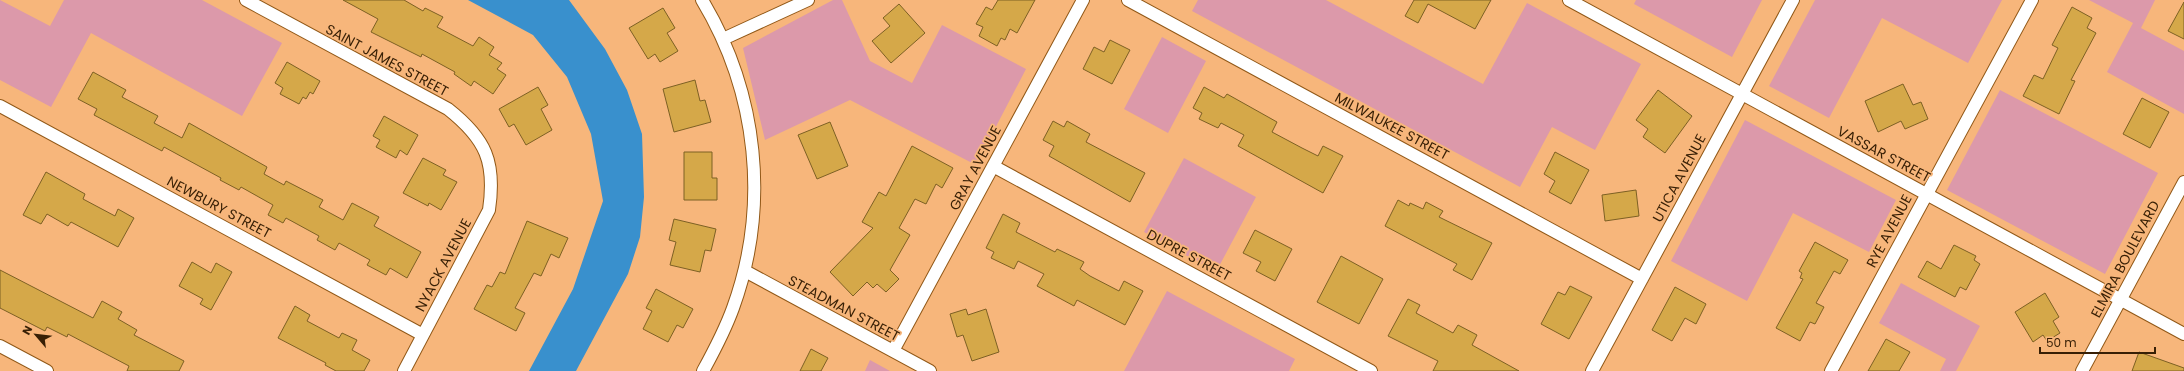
<svg xmlns="http://www.w3.org/2000/svg" width="2184" height="371" viewBox="0 0 2184 371" font-family="Poppins,sans-serif">
  <style>
    .green { fill: #dc99aa }
    .water { fill: #3990cd }
    .building { fill: #d5a849; stroke: #7d6024 }
    .lines { fill: none; stroke-linecap: round; stroke-linejoin: round }
    .minor-casing { stroke: #915817; stroke-width: 14 }
    .minor { stroke: #fff; stroke-width: 12 }
    .labels { text-anchor: middle; stroke-width: 3.5; stroke-linejoin: round; paint-order: stroke }
    .street-label { font-size: 14px; fill: #371f05; stroke: #f7b67b }
  </style>
  <rect width="100%" height="100%" fill="#f7b67b"/>
  <path class="green" d="M0,0L50,26L64,0H202L282,43L242,116L91,33L51,107L0,80Z
    M833,0H842L870,61L912,83L942,25L1026,69L976,165L850,100L765,140L743,48Z
    M1198,0H1326L1483,84L1527,3L1641,64L1595,150L1552,127L1520,187L1192,11Z
    M1636,0H1762L1732,57L1634,4Z
    M1815,0H2002L1968,63L1882,18L1829,118L1769,86Z
    M2089,0H2155L2141,28L2184,51V114L2107,72L2133,23Z
    M1162,37L1206,61L1168,133L1124,109Z
    M2000,90L2158,173L2105,274L1947,190Z
    M1745,120L1896,200L1869,252L1793,213L1747,301L1671,261Z
    M1184,158L1256,197L1216,272L1144,232Z
    M1901,283L1980,326L1956,371H1940L1946,359L1879,323Z
    M1167,291L1295,359L1289,371H1124Z
    M870,360L890,371H865Z"/>
  <path class="water" d="M468,0H569L605,49L627,90L642,134L644,197L640,237L628,274L576,371H529L573,289L603,201L591,134L567,77L533,35Z"/>
  <path class="building" d="M343,0H404L423,11L425,8L443,17L437,27L473,46L479,37L494,47L489,55L502,63L497,69L506,75L493,94L474,81L471,86L454,74L455,72L422,54L421,57L371,32L378,19Z
    M998,0H1035L1017,33L1010,29L1005,40L1001,38L997,46L979,36L983,27L976,24L986,7L992,10Z
    M1414,0H1491L1475,29L1428,4L1418,23L1405,16Z
    M2184,2V39L2168,31Z
    M899,4L925,33L891,63L872,41L890,26L883,18Z
    M2072,7L2092,18L2087,28L2096,33L2071,80L2075,81L2059,114L2023,96L2034,75L2043,79L2058,48L2052,45Z
    M663,8L675,28L667,33L678,51L660,62L655,54L648,59L629,28Z
    M1110,40L1130,50L1112,84L1083,69L1094,47L1104,52Z
    M287,62L320,81L313,94L310,92L306,99L303,97L299,104L280,94L283,88L275,83Z
    M93,72L126,90L122,97L158,116L154,123L182,138L189,123L267,167L264,174L284,185L286,181L323,200L319,207L343,220L352,203L379,217L374,226L421,252L407,278L390,268L386,275L367,265L370,260L339,243L335,250L317,240L319,236L286,218L283,223L268,215L273,205L241,187L239,190L220,180L221,178L164,147L162,151L94,115L97,109L78,99Z
    M695,80L700,101L705,100L711,122L674,132L663,89Z
    M1903,84L1913,105L1921,102L1928,119L1905,129L1901,121L1878,132L1865,101Z
    M538,87L548,105L541,109L552,130L526,145L514,124L509,127L499,109Z
    M1204,87L1224,98L1227,94L1277,122L1272,132L1302,148L1318,156L1323,146L1343,156L1323,193L1238,146L1244,135L1221,123L1218,128L1199,119L1202,113L1193,108Z
    M1658,90L1692,116L1665,153L1643,137L1648,129L1636,120Z
    M2142,98L2169,112L2150,148L2123,134Z
    M384,116L418,135L407,155L400,150L396,158L376,147L380,140L373,136Z
    M1053,121L1064,127L1067,121L1090,134L1086,142L1145,173L1130,202L1049,156L1054,146L1043,140Z
    M830,122L848,166L817,179L798,135Z
    M912,146L953,168L942,188L936,184L926,204L915,199L899,228L910,235L890,270L899,279L886,292L877,284L873,288L867,282L853,296L830,272L873,228L862,222L879,192L886,196Z
    M684,152H712V178H717V200H684Z
    M1555,152L1589,170L1571,204L1549,192L1555,181L1544,174Z
    M423,158L446,170L443,175L457,182L441,210L429,203L428,206L403,193Z
    M46,172L85,194L83,199L115,216L118,209L134,218L118,247L71,222L68,226L47,214L41,224L23,215Z
    M1636,190L1639,216L1605,221L1602,195Z
    M1398,200L1409,206L1410,203L1423,209L1426,202L1443,211L1439,217L1492,243L1472,280L1453,270L1457,264L1385,226Z
    M1003,214L1020,223L1016,232L1055,252L1057,249L1084,262L1080,269L1090,276L1119,291L1124,281L1143,291L1125,325L1077,300L1074,306L1037,286L1044,274L1018,261L1014,269L991,258L994,252L986,248Z
    M674,219L716,229L711,251L705,250L700,272L670,265L676,242L669,240Z
    M527,221L568,238L559,258L551,254L541,276L534,273L515,308L525,313L516,331L474,309L487,285L492,287L500,272L505,274Z
    M1255,230L1292,249L1275,281L1256,271L1261,262L1243,253Z
    M1815,242L1848,260L1840,274L1834,271L1816,303L1824,307L1815,324L1810,322L1800,341L1776,328L1803,279L1800,278L1802,273L1799,271Z
    M1954,245L1976,256L1974,260L1980,264L1966,290L1960,287L1955,297L1918,277L1927,261L1941,269Z
    M1341,256L1383,279L1359,324L1317,302Z
    M192,262L211,273L216,263L232,272L211,310L200,304L203,299L179,286Z
    M0,270L93,318L102,301L122,312L118,319L137,330L134,335L184,361L179,371H127L129,366L68,334L67,337L47,327L45,331L0,308Z
    M1570,286L1592,297L1569,339L1541,324L1558,292L1565,295Z
    M1675,287L1706,304L1696,324L1685,318L1672,341L1652,330Z
    M656,289L693,309L683,328L677,325L668,342L643,329L652,311L646,308Z
    M2045,293L2059,317L2053,321L2060,333L2047,341L2043,335L2033,342L2015,312Z
    M1408,299L1420,305L1416,313L1453,333L1458,325L1477,335L1472,345L1519,371H1433L1438,361L1388,336Z
    M295,306L310,315L307,321L339,338L342,333L357,340L352,350L370,360L364,371H336L325,365L326,363L278,338Z
    M966,309L968,315L986,309L999,352L972,361L963,335L957,337L950,314Z
    M1886,339L1910,352L1899,371H1868Z
    M811,349L828,358L821,371H800Z
    M2139,352L2184,368V371H2132Z"/>
  <g class="lines">
    <defs>
      <path id="minor" d="M246,0L448,109C486,139 496,162 489,210L404,371
        M702,0C758,93 770,206 733,308C725,330 714,351 703,371
        M1128,0L1642,279
        M1569,0L2184,334
        M723,39L808,0
        M0,106L423,335
        M993,166L1371,371
        M745,271L930,371
        M0,346L47,371
        M893,351L1083,0
        M1592,371L1793,0
        M1831,371L2032,0
        M2082,371L2184,182"/>
    </defs>
    <use href="#minor" class="minor-casing"/>
    <use href="#minor" class="minor"/>
  </g>
  <g class="labels">
    <g class="street-label">
      <text transform="translate(387 60) rotate(28)" y="5">SAINT JAMES STREET</text>
      <text transform="translate(1392 126) rotate(28)" y="5">MILWAUKEE STREET</text>
      <text transform="translate(1884 154) rotate(28)" y="5">VASSAR STREET</text>
      <text transform="translate(975 168) rotate(-62)" y="5">GRAY AVENUE</text>
      <text transform="translate(1679 178) rotate(-62)" y="5">UTICA AVENUE</text>
      <text transform="translate(219 207) rotate(28)" y="5">NEWBURY STREET</text>
      <text transform="translate(1889 231) rotate(-62)" y="5">RYE AVENUE</text>
      <text transform="translate(1189 255) rotate(28)" y="5">DUPRE STREET</text>
      <text transform="translate(2125 259) rotate(-62)" y="5">ELMIRA BOULEVARD</text>
      <text transform="translate(443 265) rotate(-62)" y="5">NYACK AVENUE</text>
      <text transform="translate(844 308) rotate(28)" y="5">STEADMAN STREET</text>
    </g>
  </g>
  <g transform="translate(36 335) rotate(298)" stroke="#f7b67b" stroke-width="3" paint-order="stroke">
  <path d="M0-3L7 15L0 10L-7 15Z" fill="#371f05"/>
  <text y="-6" font-size="11" font-weight="bold" text-anchor="middle" fill="#371f05">N</text>
  </g>
  <path d="M2040 347v6h115v-6" fill="none" stroke="#371f05" stroke-width="2"/>
  <text x="2046" y="347" font-size="12" fill="#371f05" stroke="#f7b67b" stroke-width="3" paint-order="stroke">50 m</text>
</svg>
